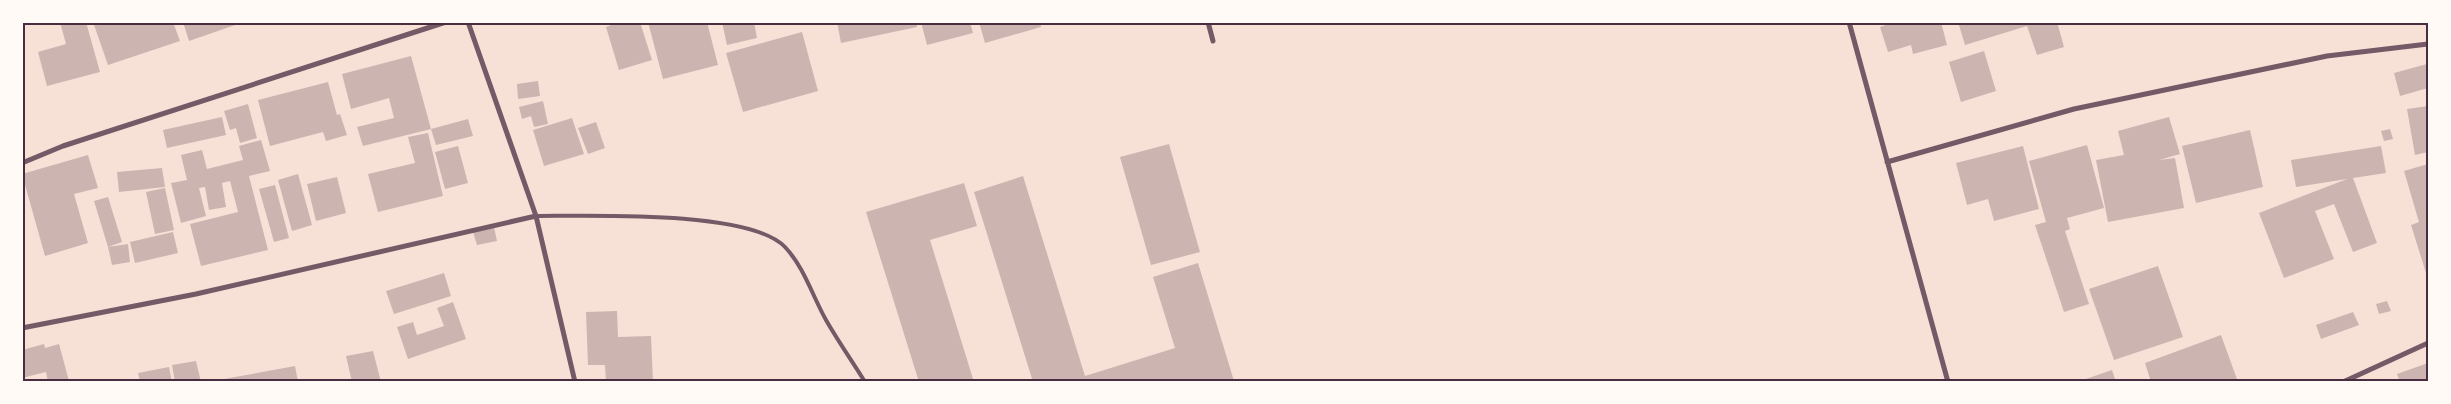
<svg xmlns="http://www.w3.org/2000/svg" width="2451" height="404" viewBox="0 0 2451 404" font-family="Barlow,sans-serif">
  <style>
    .building { fill: #ccb4b1 }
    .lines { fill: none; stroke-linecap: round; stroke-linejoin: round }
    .service { stroke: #755966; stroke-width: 4 }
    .minor { stroke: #755966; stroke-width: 5 }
    .neatline { fill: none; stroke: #4a2c40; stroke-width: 2 }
  </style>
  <rect width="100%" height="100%" fill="#f7e1d7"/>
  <path class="building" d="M60,22H86L100,72L47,86L38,52L66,44Z
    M93,22H173L180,41L108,65Z
    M183,22H241V23L189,41Z
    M619,22H640L652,60L619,70L606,27Z
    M648,22H707L718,65L663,79Z
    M722,22H754L757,38L727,45Z
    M837,22H916L917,27L841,43Z
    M921,22H970L973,33L927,45Z
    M979,22H1040L1041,27L985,43Z
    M1894,22H1941L1947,45L1913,54L1911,45L1888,52L1880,27Z
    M1958,22H2057L2064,47L2037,55L2027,26L1965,45Z
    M802,32L818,91L743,112L726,53Z
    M1984,51L1996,91L1961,102L1949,62Z
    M411,56L431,129L363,146L357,127L394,118L389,98L351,109L342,74Z
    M2427,64L2428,88L2400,96L2394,73Z
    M538,81L540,96L518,99L517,84Z
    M328,82L337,115L340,114L347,135L326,141L323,132L270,146L258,100Z
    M543,101L548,124L534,127L531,116L522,119L519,107Z
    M248,104L257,138L240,143L236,128L230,130L224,111Z
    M2428,106V152L2415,155L2407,109Z
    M222,117L226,135L167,148L163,130Z
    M2169,117L2180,154L2159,160L2175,158L2184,208L2108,222L2096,160L2124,155L2118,131Z
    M572,118L584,154L544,166L533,130Z
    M468,119L473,136L436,145L431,129Z
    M596,122L605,148L588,154L578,128Z
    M2390,129L2393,139L2384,141L2381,131Z
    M2250,130L2263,187L2196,203L2182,146Z
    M428,133L443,196L378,212L368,174L415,163L408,137Z
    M261,140L270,171L249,176L268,250L201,266L190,224L238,212L230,181L222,183L226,207L209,210L205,187L199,188L206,216L181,223L171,183L187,180L181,155L202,150L207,169L243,160L239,146Z
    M1169,144L1200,252L1151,265L1120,157Z
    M2087,145L2104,208L2067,218L2070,229L2065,231L2089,304L2064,312L2035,225L2046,222L2029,161Z
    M458,146L468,183L445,189L435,152Z
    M2023,146L2039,209L1994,221L1988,199L1967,205L1956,163Z
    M2381,146L2386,173L2353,178L2377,243L2353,252L2334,204L2315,211L2334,259L2284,278L2259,213L2347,179L2296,187L2291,160Z
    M88,155L98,188L74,194L88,243L45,256L22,174Z
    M2428,164V272L2426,273L2411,225L2419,222L2404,171Z
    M162,168L165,187L119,192L117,172Z
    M298,174L312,225L292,231L278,180Z
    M1023,176L1085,376L1175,348L1153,277L1198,263L1234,381L1033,382L974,192Z
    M337,177L346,213L316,221L307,184Z
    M964,183L977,226L930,240L974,382H919L866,212Z
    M275,185L289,238L274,242L259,189Z
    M165,188L174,230L155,234L146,192Z
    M108,197L122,242L108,247L94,201Z
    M494,227L497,241L477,245L473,232Z
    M173,232L178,253L135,263L130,242Z
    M128,244L130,262L112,265L108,247Z
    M2158,266L2183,337L2114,360L2089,289Z
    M444,273L451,296L394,314L386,291Z
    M2387,301L2391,311L2379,314L2376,304Z
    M453,302L466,339L408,359L397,327L413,322L417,335L444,326L437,308Z
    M617,311L618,337L651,336L653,382H606L605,365H588L586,312Z
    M2353,312L2359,325L2321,339L2316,325Z
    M2221,335L2238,382H2151L2145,363Z
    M44,344L45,348L59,344L69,381L48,382L46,372L22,378V350Z
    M373,351L381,382H352L346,356Z
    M196,361L201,382H175L172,365Z
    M2428,363V382H2400L2397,374Z
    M295,366L298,382H224V379Z
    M169,367L172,382H140L138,373Z
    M2112,370L2116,382H2080V381Z"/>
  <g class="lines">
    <path class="service" d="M536,216C589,216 750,210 785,247C804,267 813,297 826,320C838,341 852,361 865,382"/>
    <path class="minor" d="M468,22L536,216L575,382
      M1208,22L1213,41
      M1849,22L1948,382
      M1887,162L2074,109L2327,56L2428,44
      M22,163L63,146L446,22
      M22,328L196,294L536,216
      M2343,382L2428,343"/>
  </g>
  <rect width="2451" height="404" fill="none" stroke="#fffaf5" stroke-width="48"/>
  <rect x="24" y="24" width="2403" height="356" class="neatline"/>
</svg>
